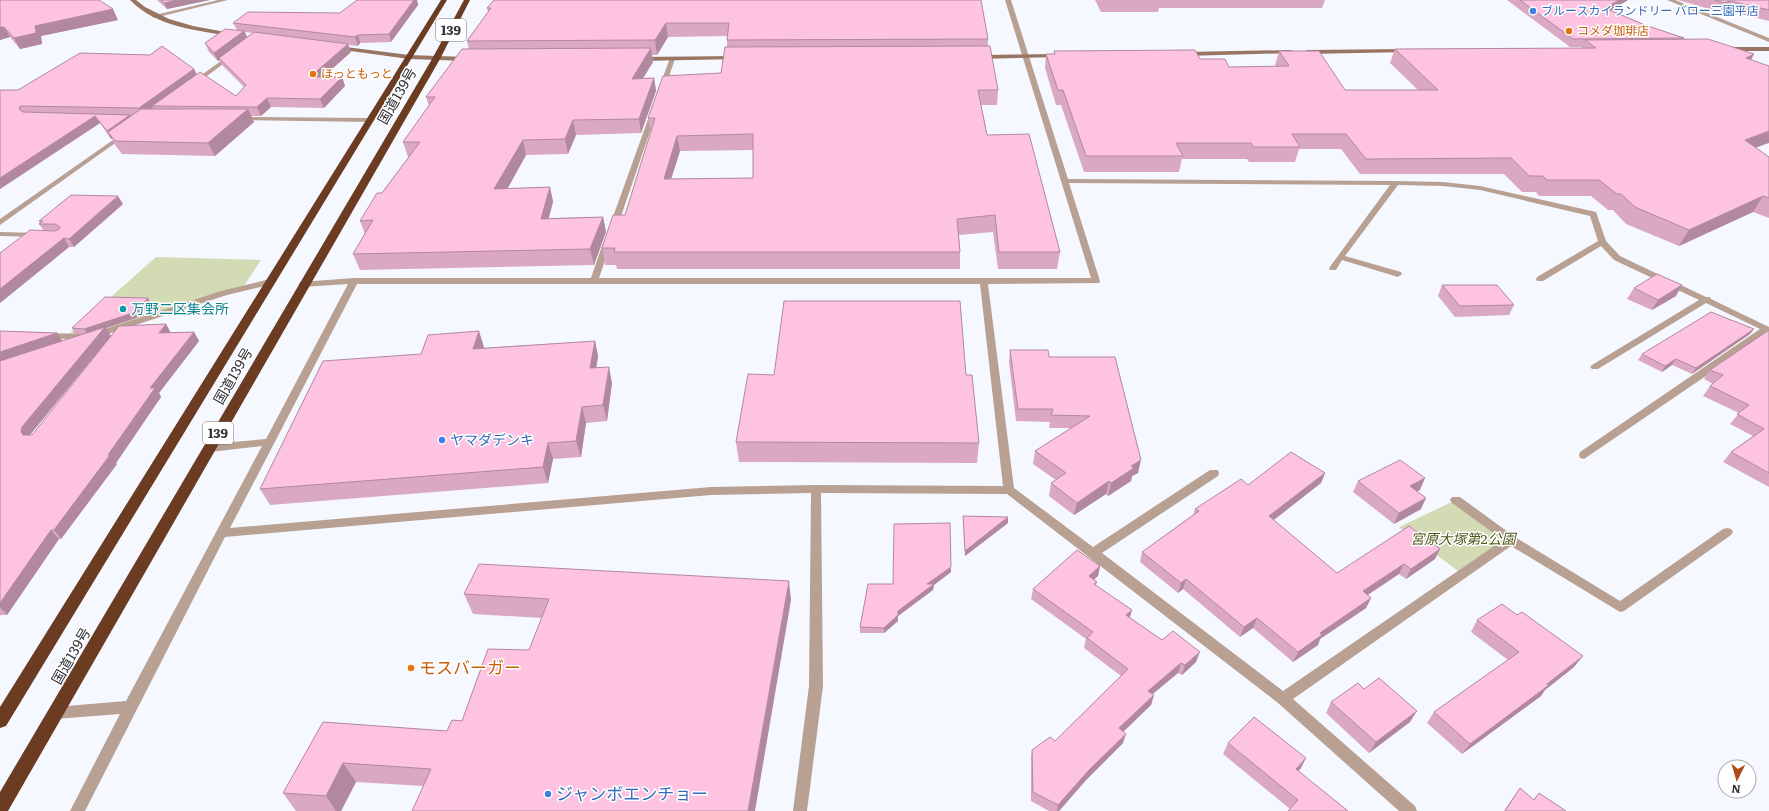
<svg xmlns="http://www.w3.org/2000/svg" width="1769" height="811" viewBox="0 0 1769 811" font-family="Literata,'Noto Sans JP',serif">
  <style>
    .green { fill: #d3dbb4 }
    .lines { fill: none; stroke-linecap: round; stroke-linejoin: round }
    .street { fill: #b8a093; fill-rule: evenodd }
    .secondary { fill: #987562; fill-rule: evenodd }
    .highway { fill: #6b3c21; fill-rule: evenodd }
    .wall { fill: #daa8c2; fill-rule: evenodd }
    .shaded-wall { fill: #b1889e }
    .building { fill: #fdc3e1; stroke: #b1889e; fill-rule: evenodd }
    .shop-dot { fill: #3f7fe0; stroke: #fff; stroke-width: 1.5 }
    .food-dot { fill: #e8710a; stroke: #fff; stroke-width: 1.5 }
    .culture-dot { fill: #0f9aa8; stroke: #fff; stroke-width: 1.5 }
    .labels { text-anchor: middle; stroke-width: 3; stroke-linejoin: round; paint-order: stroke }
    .far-shop-label { font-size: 12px; fill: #366cbe; stroke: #fff; text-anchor: start }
    .far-food-label { font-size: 12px; fill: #c56008; stroke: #fff; text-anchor: start }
    .shield { fill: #fff; stroke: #6e7072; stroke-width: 1 }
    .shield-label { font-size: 13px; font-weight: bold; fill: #303236 }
    .street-label { font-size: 14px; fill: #303236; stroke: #fff }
    .culture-label { font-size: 14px; fill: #0d838f; stroke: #fff; text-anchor: start }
    .shop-label { font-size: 14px; fill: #366cbe; stroke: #fff; text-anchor: start }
    .park-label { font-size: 14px; font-style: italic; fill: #515a1c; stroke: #fff }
    .near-food-label { font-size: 17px; fill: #c56008; stroke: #fff; text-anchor: start }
    .near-shop-label { font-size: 17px; fill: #366cbe; stroke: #fff; text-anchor: start }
  </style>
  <rect width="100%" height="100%" fill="#f6f8ff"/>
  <path class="green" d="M156,257L261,260L242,289L90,338L67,336Z
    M1456,500L1511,540L1462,574L1399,527Z"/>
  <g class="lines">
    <path class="street" d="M218,0H228L154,18L151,16Z
      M1005,0H1011L1068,179L1396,181L1443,182L1480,186L1596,212L1606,241L1620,256L1706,297H1710L1711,299L1769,327V333L1584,459L1580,458L1579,455L1580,452L1760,329L1706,303L1598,369H1592L1590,367L1592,365L1699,300L1614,260L1601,246L1543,281H1537L1536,279L1537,277L1598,241L1590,216L1480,190L1443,186L1398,185L1345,256L1401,272L1402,274L1398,277L1342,260L1336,270H1330L1329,268L1390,185L1069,183L1100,281L1099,283L988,284L1014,488L1093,547L1210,470H1218L1219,473L1218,476L1102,553L1283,691L1503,540L1452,503L1450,500L1452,497H1460L1515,537L1620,601L1723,529L1727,528L1731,529L1733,532L1731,535L1624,611L1620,612L1511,546L1293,699L1415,806L1417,811H1399L1278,703L1007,494L821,493L823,686L807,811H793L809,686L811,493L711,495L225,537L85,811H70L120,714L55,719L50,717L48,713L50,709L55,707L126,701L262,446L209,452L204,448L209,444L266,439L348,284L303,287L300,286L299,284L300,282L354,278H591L603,243L607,241L611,243L599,278H1091ZM357,284H980L1003,486L816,485L711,487L230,528Z
      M1667,0H1675L1769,38V42Z
      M229,55L234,56L196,84H192V82Z
      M670,58L675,59L665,88L660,89L659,88Z
      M654,109L657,111L617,228L616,230H610L609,228L651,111Z
      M240,117L370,118L373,120L370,122L238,120L237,119Z
      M123,133L128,134L0,225V219Z
      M0,232L38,233L42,235L38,237L0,236Z
      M270,279L274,282L273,284L227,295L99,337L96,338L91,335L93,333L221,291Z
      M46,333L88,334L93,337L88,340L43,338L41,336L43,334Z"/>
    <path class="secondary" d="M130,0H136L145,7L169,19L193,26L236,34L233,36C198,31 156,27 130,0Z
      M338,46L409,55L467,57L470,59L467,61L409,59L336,49L335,48Z
      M1769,47V51H1725L1722,49L1725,47Z
      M1407,49L1409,50V52L1307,54L1304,52L1307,50Z
      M1291,50L1294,52L1293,53L1185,56L1182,54L1185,52Z
      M1059,54L1062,56L1061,57L979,59L976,57L979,55Z
      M737,56L740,58L739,59L639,61L636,59L639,57Z"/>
    <path class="highway" d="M441,0H447L6,726L0,728V707Z
      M464,0H470L440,59L8,811H0V792L432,59Z"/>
  </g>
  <path class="wall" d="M0,0L118,20L41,36L42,44L20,49L10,37L0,40Z
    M157,0H210L167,9Z
    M357,0H417L418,5L391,42L360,43L358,46L348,45L351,52L323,77H342L345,86L324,108L271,107L261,116H251L254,122L215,156L122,154L115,145L112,138L111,139L100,123L0,189L18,90L194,69L197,74L236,96L244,87L223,66L220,60L218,61L209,52L205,43L237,30L233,23L340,13ZM245,32L253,33L247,37Z
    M1095,0H1325L1322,8H1159L1158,12H1101Z
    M1507,0H1628L1611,10L1645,25L1684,38V39L1754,54L1751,60L1756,148L1769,157V218L1753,212L1679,246L1626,224L1613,210H1608L1591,196H1539L1536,192H1522L1504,174H1360L1341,149H1299L1295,162H1249L1247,159H1182L1179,172H1084L1061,105H1056L1045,68L1046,54H1054V51L1200,59L1229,67L1276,66L1275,65L1279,51L1345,90H1418L1390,63L1395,49L1582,48V47H1570Z
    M1678,0H1769V21L1725,10L1719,12Z
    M487,8L988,39V46L998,90L997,105H981L987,135L1060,252L1057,269H998L993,232L959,235L960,252V269H617L616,265H605L602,248L625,215L651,133L648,118L721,73L727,47V36L668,37L657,55H652L653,62L643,78H654L656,91L641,133L576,135L568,154L526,155L507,189L550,187L553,202L549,218L603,217L606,232L594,265L360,270L353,254L365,234L360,221L409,157H408L403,142L429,106L426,97L469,49L467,41L488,12ZM753,150V178L671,179L680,151Z
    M123,204L74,247H69L0,303V253L44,231L39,224L40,223L39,221Z
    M1442,285L1514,305L1509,315L1455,317L1438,296Z
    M1634,288L1676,296L1652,310L1627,299Z
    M151,304L136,318L106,328L111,336L30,435H32L166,324L170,332H194L199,341L159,393L161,397L116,463L117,464L61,539H59L7,615H1L0,616V331L57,333L62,341L83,334H75L72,328Z
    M1754,329L1750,334L1692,374L1672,365L1662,372L1638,360L1642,354Z
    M1769,330V487L1723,462L1731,452L1753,436L1730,424L1739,413L1703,396L1710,386L1713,384L1704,379L1710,370Z
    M595,341L598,356L596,368L612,383L607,421L586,423L581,457L553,459L548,483L270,505L260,489L421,354L484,347L483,348Z
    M1010,350L1049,357L1138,473L1132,476L1131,481L1108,496L1106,494L1074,515L1049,496L1051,483L1056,480L1033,464L1035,451L1071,428H1049L1050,422L1016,421L1009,362Z
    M966,375L979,443L977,463L739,462L736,442Z
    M1325,473L1321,483L1273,520L1337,573L1435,559L1406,579L1399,574L1368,595L1371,598L1366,608L1320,639L1318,645L1293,662L1253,628L1240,637L1183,589L1178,593L1140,562L1142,552L1193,515L1195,509L1248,485Z
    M1358,481L1420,490L1417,491L1421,509L1394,524L1353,492Z
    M963,516L1008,517V523L965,556L963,522Z
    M1100,566L1098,576L1094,579L1097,582L1096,585L1129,618L1162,640L1196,662L1182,675L1178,673L1153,694L1154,695L1151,705L1123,731V743L1086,780L1059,811H1049L1031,801V759L1032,750L1055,741L1121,676L1084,648L1086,639L1031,599L1033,589Z
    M951,567V572L934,585L933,590L898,616V621L884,633H860V627L893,584Z
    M464,594L791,600L423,786L356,782L341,811H296L283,793L323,722L447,731L462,721L529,650L542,618L473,614Z
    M1477,620L1574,667L1545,690L1541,696L1462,754L1427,723L1434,712L1508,660L1471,632Z
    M1364,689L1410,722L1369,753L1326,713L1331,702Z
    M1228,743L1301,768L1298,771L1348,811L1290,809L1223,754Z
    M1520,788L1533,800L1539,793L1566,811H1504L1512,799Z"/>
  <path class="shaded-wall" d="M178,0H210L167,9L164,3Z
    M414,0H417L418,5L391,42L389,34Z
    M1619,0H1628L1602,16L1605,8Z
    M1730,1L1725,10L1719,12L1724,3Z
    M113,9L118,20L41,36L42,44L20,49L14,38L35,26Z
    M666,23L668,37L657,55L655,40Z
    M0,27H4L10,37L0,40Z
    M244,31L248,39L219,58L220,60L218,61L214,53Z
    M358,35L360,43L358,46L355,37Z
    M348,44L351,52L313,86L310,77Z
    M651,48L653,62L634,93L632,79Z
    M1754,54L1746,68V58Z
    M194,69L197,76L152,106L153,108L143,115L139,108Z
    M342,77L345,86L324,108L320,99Z
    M654,78L656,91L641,133L639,119Z
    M267,98L271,107L261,116L257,107Z
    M248,109L254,122L215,156L208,143Z
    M130,115L133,122L108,132L112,138L111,139L107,131Z
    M95,116L100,123L0,189V178Z
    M573,120L576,135L568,154L565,139Z
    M1769,131V143L1735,155L1745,140Z
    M677,136L680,151L666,195L664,179Z
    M523,140L526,155L499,204L494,189Z
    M550,187L553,202L544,234L541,219Z
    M118,196L123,204L74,247L69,239Z
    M1763,196L1753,212L1679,246L1689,230Z
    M603,217L606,232L594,265L590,249Z
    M64,238L69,247L0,303V289Z
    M1682,285L1676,296L1652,310L1658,300Z
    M148,298L151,304L136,318L106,328L111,336L29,436L23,435L21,431L22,427L88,334L84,329Z
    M166,324L171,333H159Z
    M1754,329L1750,334L1692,374L1696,368Z
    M479,331L484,347L479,365L473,349Z
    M194,332L199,341L159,393L161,397L116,463L117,464L61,539L54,530L108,455L150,388Z
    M57,333L63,342L0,363V352Z
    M595,341L598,356L594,384L590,368Z
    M1676,359L1672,365L1662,372L1665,366Z
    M609,367L612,383L607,421L603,405Z
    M582,407L586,423L581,457L576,441Z
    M548,443L553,459L548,483L543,467Z
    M1141,460L1138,473L1132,476L1131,481L1108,496L1111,483L1131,466Z
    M1325,473L1321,483L1265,527L1269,516Z
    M1425,478L1420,490L1405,497L1410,486Z
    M1109,481L1106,494L1074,515L1077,503Z
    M1426,498L1421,509L1394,524L1399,513Z
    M1008,517V523L965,556V551Z
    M51,530L59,539L7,615L0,607V603Z
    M1440,549L1435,559L1406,579L1411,569Z
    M1404,564L1399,574L1358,601L1363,591Z
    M1100,566L1098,576L1087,586L1089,576Z
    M951,567V572L934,585L933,590L898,616V621L884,633V628L898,611L927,584Z
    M1186,579L1183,589L1178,593L1181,583Z
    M789,581L791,600L755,811H748Z
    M1371,598L1366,608L1320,639L1318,645L1293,662L1298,652L1320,633Z
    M1132,610L1129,620L1126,615Z
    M1257,618L1253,628L1240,637L1244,627Z
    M1200,652L1196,662L1182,675L1185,665Z
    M1583,656L1574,667L1545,690L1541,696L1462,754L1470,744Z
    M1181,663L1178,673L1145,700L1148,691Z
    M1154,695L1151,705L1117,738L1119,728Z
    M1417,711L1410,722L1369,753L1376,742Z
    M1126,734L1123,743L1086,780L1059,811H1057L1058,805L1089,770Z
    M1306,758L1301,768L1290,780L1296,769Z
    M343,763L356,782L341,811H336L326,796Z"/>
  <path class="building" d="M0,0H99L113,9L35,26L36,33L14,38L4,27H0Z
    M161,0H178L164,3Z
    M357,0H414L389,34L358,35L355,37L233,23L248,12L340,13Z
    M494,0H981L988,39L727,40L729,23H666L655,40L467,41L491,8H487Z
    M1520,0H1619L1605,8L1645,25L1684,38L1573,39Z
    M1715,0H1769V10L1730,1L1724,3Z
    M225,29L244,31L214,53L205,43Z
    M254,32L348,44L310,77H342L320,99L267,98L257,107L152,106L200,72L236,96L246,85L219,58Z
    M1708,39L1754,54L1746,58L1769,66V131L1745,140L1769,157V198L1763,196L1689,230L1635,207L1621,194H1617L1599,180H1547L1543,176H1529L1511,158L1366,159L1346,134H1292L1300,147H1253L1251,143H1176L1183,156H1086L1063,90H1058L1046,54H1055L1054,51L1195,50L1200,59H1225L1229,67L1289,66L1279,51H1319L1345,90H1438L1395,49L1596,48L1585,40Z
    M162,46L194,69L139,108L20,106L19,109L23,112L130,115L107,131L95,116L0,178V90H18L80,53L150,55Z
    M990,46L998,90H978L987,135L1029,134L1060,252H999L995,215L957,219L960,252H614L615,248H602L613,215H625L655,118H648L663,76L721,73L725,47ZM753,134V178L664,179L677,136Z
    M651,48L632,79L654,78L639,119L573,120L565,139L523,140L494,189L550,187L541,219L603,217L590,249L353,254L373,220L360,221L377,193H382L420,142H403L435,97H426L462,49Z
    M141,109H248L208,143L115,141L108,132Z
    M71,195L118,196L69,239L64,238L0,289V253L30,230L55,231L59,229L60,227L55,224H39L43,221H39Z
    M1657,274L1682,285L1658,300L1634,288Z
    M1442,285H1497L1514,305L1460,306Z
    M105,297L148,298L133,313L84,329L72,328Z
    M784,301H960L966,375H972L979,443L736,442L748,374L774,375Z
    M1711,312L1754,329L1696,368L1676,359L1665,366L1642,354Z
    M166,324L159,333L194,332L150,388H155L108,455H110L54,530H51L0,603V361L105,327L22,427L21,431L23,435H32L119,326Z
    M1769,330V473L1731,452L1764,429L1737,414L1749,405L1710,386L1723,375L1710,370Z
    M0,331L57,333L0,352Z
    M479,331L473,349L595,341L590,368L609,367L603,405L582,407L576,441L548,443L543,467L260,489L323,361L421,354L428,335Z
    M1010,350H1048L1049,357H1115L1141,460L1131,466L1134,468L1111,483L1109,481L1077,503L1051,483L1066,473L1035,451L1090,416L1051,415L1053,409H1018Z
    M1291,452L1325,473L1269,516L1337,573L1409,526L1440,549L1411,569L1404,564L1363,591L1371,598L1320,633L1322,635L1298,652L1257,618L1244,627L1186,579L1181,583L1142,552L1199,511L1195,509L1241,479L1248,485Z
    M1400,460L1425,478L1410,486L1426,498L1399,513L1358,481Z
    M963,516L1008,517L965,551Z
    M950,523L951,567L927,584H934L898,611V615L884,628L860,627L868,584H893L894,524Z
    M1077,550L1100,566L1089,576L1097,582L1094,584L1132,610L1126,615L1162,640L1173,631L1200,652L1185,665L1181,663L1148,691L1154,695L1119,728L1126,734L1089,770L1058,805L1033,792L1032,750L1050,737L1055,741L1128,669L1087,638L1093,632L1033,589Z
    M479,564L789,581L748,811H412L431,769L343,763L326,796L283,793L323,722L447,731L452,720L462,721L488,649L529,650L549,599L464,594Z
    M1502,604L1517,615L1522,612L1583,656L1547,684L1549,685L1470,744L1434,712L1519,652L1477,620Z
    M1379,678L1417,711L1376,742L1331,702L1358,683L1364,689Z
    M1254,717L1306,758L1296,769L1348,811H1288L1298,800L1228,743Z
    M1520,788L1534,800L1539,793L1566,811H1505Z"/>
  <g class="shop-dot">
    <circle cx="1533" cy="11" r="4"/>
    <circle cx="442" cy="440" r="4"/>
    <circle cx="548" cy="794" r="4"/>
  </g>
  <g class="food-dot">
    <circle cx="1569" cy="31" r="4"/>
    <circle cx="313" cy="74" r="4"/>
    <circle cx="411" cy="668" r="4"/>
  </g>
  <circle class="culture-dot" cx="123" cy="309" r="4"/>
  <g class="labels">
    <g class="far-shop-label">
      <text x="1541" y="15">ブルースカイランドリー バロー三園平店</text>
    </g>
    <g class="far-food-label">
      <text x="1577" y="35">コメダ珈琲店</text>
      <text x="321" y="78">ほっともっと</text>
    </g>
    <g class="shield">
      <rect x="436" y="19" width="30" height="22" rx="3"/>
      <rect x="203" y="422" width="30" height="22" rx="3"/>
    </g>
    <g class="shield-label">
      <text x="451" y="35">139</text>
      <text x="218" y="438">139</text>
    </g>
    <g class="street-label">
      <text transform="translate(397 96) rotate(-60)" y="5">国道139号</text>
      <text transform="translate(233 376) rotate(-60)" y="5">国道139号</text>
      <text transform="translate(71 656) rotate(-60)" y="5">国道139号</text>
    </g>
    <g class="culture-label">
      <text x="131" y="314">万野二区集会所</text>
    </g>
    <g class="shop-label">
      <text x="450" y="445">ヤマダデンキ</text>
    </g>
    <g class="park-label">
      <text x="1463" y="544">宮原大塚第2公園</text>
    </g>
    <g class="near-food-label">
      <text x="419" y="674">モスバーガー</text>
    </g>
    <g class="near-shop-label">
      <text x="556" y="800">ジャンボエンチョー</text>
    </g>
  </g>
  <g transform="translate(1737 779) rotate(185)"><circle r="19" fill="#ffffff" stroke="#acadaf"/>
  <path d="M0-3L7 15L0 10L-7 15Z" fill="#af4a19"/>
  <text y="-6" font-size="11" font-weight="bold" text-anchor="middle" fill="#303236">N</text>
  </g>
</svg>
